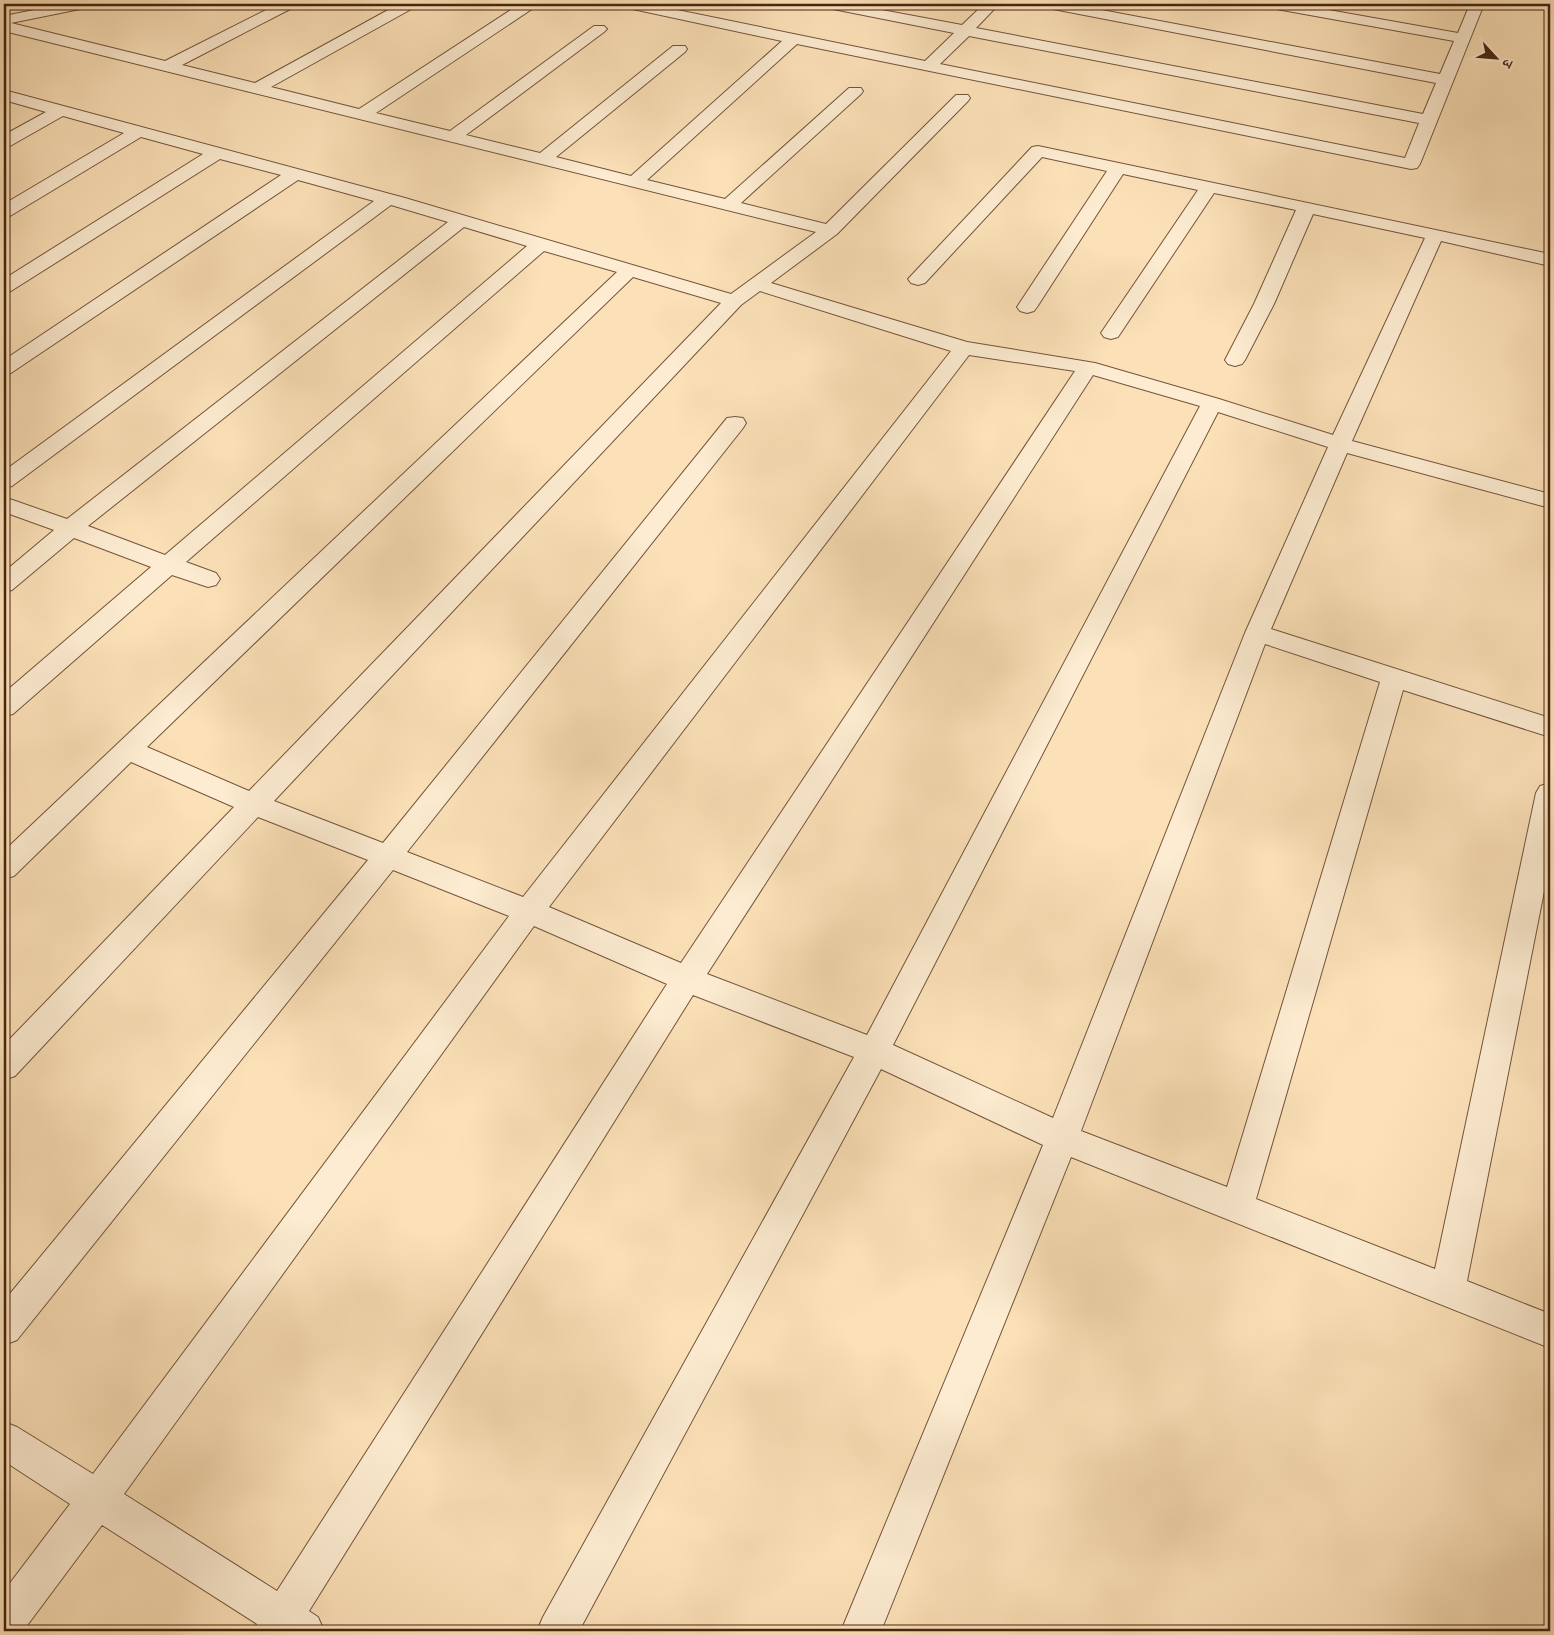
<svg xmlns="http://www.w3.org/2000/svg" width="1554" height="1635" viewBox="0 0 1554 1635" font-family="'IM FELL Great Primer','Noto Serif Devanagari',serif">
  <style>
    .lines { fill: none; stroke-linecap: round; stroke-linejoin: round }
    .minor-casing { stroke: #74543b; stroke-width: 2 }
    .minor { fill: #fdecd1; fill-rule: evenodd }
  </style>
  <rect width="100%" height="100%" fill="#fce1b8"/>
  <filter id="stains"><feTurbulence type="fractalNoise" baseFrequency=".004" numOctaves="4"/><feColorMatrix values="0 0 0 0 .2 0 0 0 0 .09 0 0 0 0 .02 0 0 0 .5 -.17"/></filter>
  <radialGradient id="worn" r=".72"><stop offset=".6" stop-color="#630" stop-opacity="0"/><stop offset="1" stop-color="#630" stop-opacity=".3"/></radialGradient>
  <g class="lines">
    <defs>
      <path id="minor" d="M64,4H92L90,7L85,8L11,23L165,61L278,4H296L294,7L182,65L255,83L399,4H417L415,7L271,87L359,109L520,4H537L535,7L376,113L450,131L594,26H604L607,29L604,32L466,135L540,153L673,46H685L687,49L685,52L556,157L631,176L782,41L628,8L623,7L621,4H648L925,61L954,33L828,8L823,7L821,4H850L962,25L984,4H999L976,28L1423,114L1436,83L1048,8L1043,7L1041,4H1070L1440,74L1454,41L1271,8L1266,7L1264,4H1295L1458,33L1470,4H1484L1420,164L1417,168L1411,169L797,44L647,180L725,199L849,88H861L863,91L861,94L741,203L826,224L956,95H968L970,98L968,101L837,234L771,283L967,342L1095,363L1219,399L1333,435L1425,238L1313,214L1274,304L1245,360L1242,364L1235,366L1228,364L1225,360L1254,304L1296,210L1214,193L1118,337L1111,339L1104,337L1101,333L1198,190L1123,174L1037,307L1034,311L1027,313L1020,311L1017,307L1107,171L1042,157L925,283L918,285L911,283L908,279L1032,147L1038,146L1550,254V266L1441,241L1352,441L1550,494V508L1347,453L1271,629L1550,718V737L1403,690L1256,1199L1435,1269L1536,793L1540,786L1550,783V861L1467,1281L1550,1314V1348L1071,1157L881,1631H841L1043,1145L881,1069L579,1631H537L543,1617L854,1057L693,995L309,1611L318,1617L324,1631H254L257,1624L102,1525L23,1631H4V1591L70,1504L4,1461V1422L17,1427L93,1474L509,916L393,870L17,1340L4,1345V1301L368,860L258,817L15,1076L4,1080V1045L234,807L131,762L14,876L4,879V851L617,272L544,251L186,562L216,573L220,579L216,585L208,587L172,575L13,714L4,716V693L151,567L74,538L12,590L4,592V572L54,530L4,512V497L67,519L448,222L391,205L12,486L4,488V471L374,201L298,180L11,373L4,375V360L281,175L220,159L11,291L4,293V279L203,154L141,137L10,216L4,217V204L124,133L63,116L10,146L4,147V135L46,112L4,100V90L405,198L731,294L816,232L4,31V16ZM969,36L1419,123L1405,158L940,64ZM464,227L527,246L165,555L88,526ZM633,277L721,303L249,791L147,747ZM760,291L951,351L523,897L407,852L743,428L746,423L743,418L735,417L727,418L383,843L274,801L741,305ZM969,355L1075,371L681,963L549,907ZM1093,375L1200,406L867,1035L707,974ZM1218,412L1328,447L1245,633L1053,1118L893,1045ZM1265,644L1380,682L1227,1187L1081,1131ZM534,926L667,984L277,1591L124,1494Z"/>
    </defs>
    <use href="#minor" class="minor-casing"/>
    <use href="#minor" class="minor"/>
  </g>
  <rect width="1554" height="1635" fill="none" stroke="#fce1b8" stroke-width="20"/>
  <rect x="5" y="5" width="1544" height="1625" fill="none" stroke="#462511" stroke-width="2.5"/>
  <rect x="10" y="10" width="1534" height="1615" fill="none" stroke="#462511"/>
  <g transform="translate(1496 58) rotate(116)" stroke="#fdecd1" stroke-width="4" paint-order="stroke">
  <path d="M0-4L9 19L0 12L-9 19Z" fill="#462511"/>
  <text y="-8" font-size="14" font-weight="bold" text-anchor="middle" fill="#462511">उ</text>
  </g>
  <rect width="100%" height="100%" filter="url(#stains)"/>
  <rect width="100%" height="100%" fill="url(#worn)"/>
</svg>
